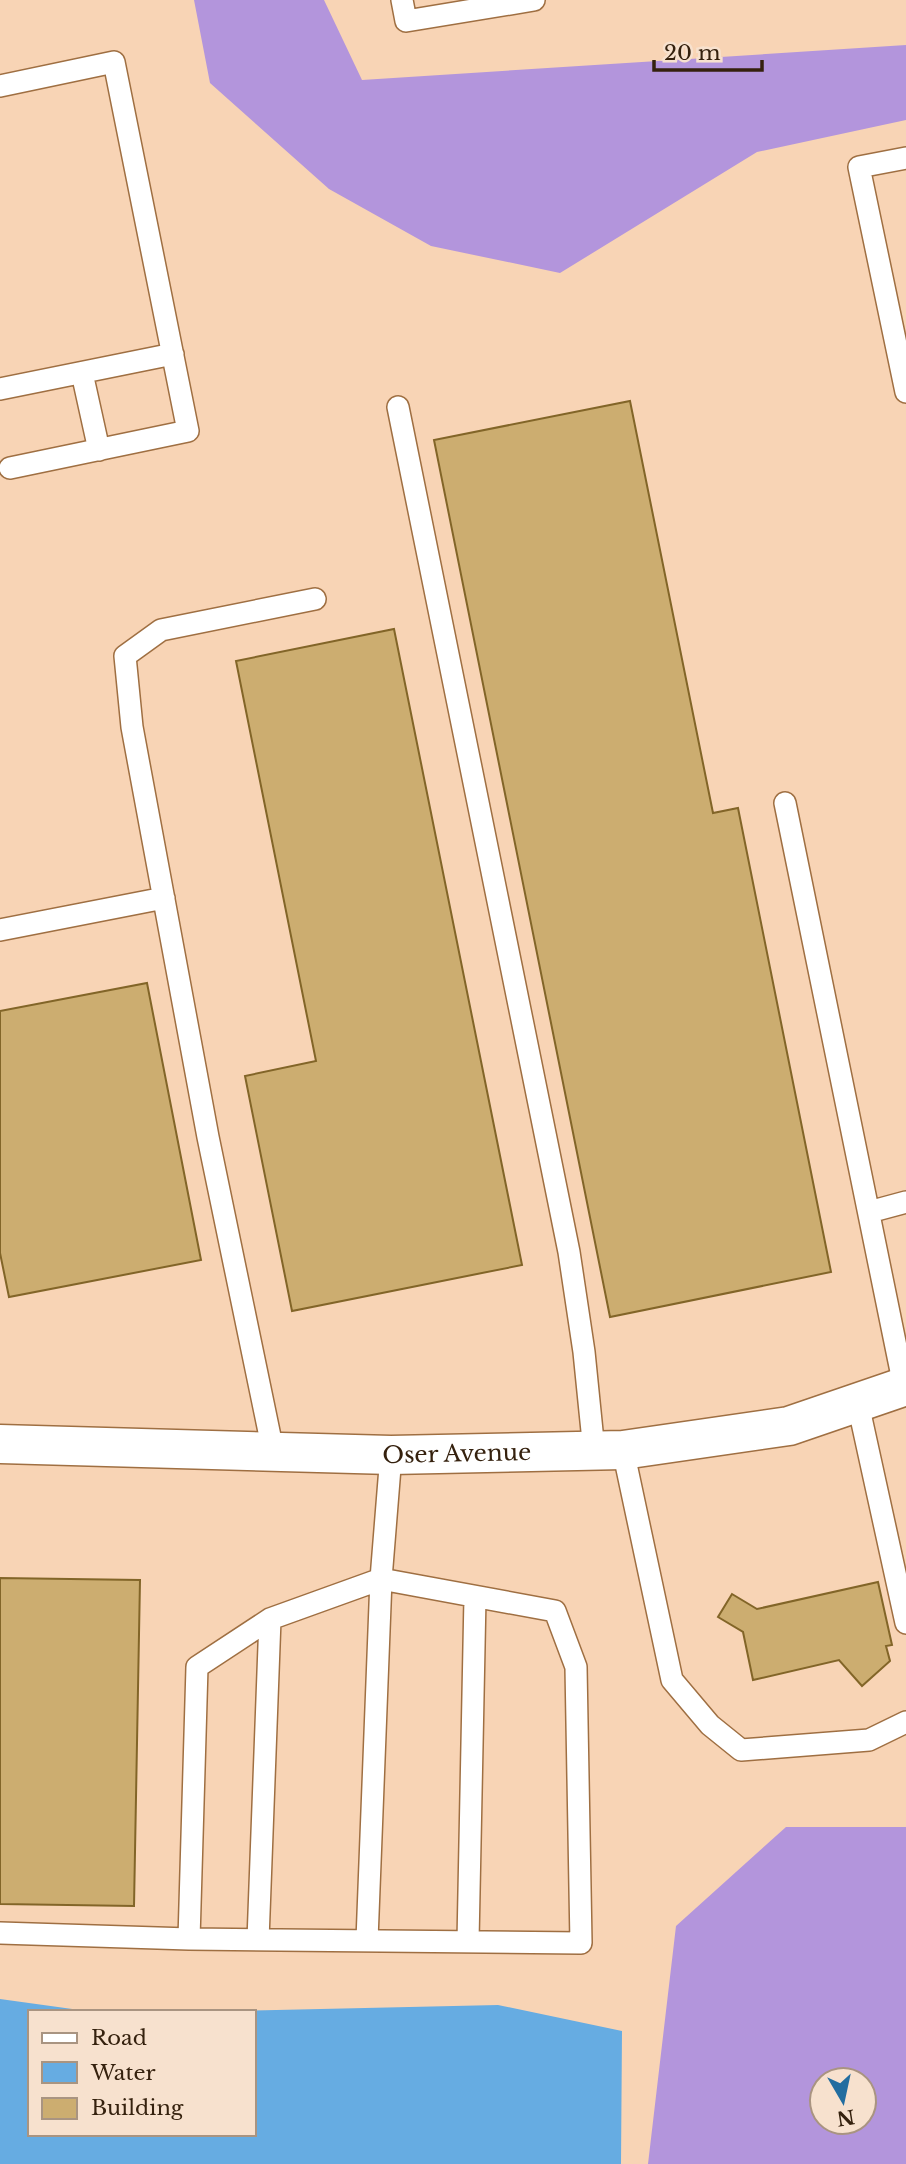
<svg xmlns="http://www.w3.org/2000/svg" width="906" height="2164" viewBox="0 0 906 2164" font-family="'Libre Baskerville',serif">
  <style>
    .built { fill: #f8d4b5; fill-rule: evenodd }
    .forest { fill: #b395dc; fill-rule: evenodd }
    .water { fill: #66ace2 }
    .building { fill: #ccad70; stroke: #826528; stroke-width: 2 }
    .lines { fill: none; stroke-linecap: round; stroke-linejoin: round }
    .lane-casing { stroke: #9f6f42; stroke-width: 24 }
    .secondary-casing { stroke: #9f6f42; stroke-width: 41 }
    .lane { stroke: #fff; stroke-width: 21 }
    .secondary { stroke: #fff; stroke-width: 38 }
    .labels { text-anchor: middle; stroke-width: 6; stroke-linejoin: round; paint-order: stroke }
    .street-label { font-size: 23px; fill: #35210e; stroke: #f7e1ce }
  </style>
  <rect width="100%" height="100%" fill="#f7e1ce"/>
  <path class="built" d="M0,0H906V2164H0ZM30,2012H254V2134H30ZM822,2080H864V2122H822Z"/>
  <path class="forest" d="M194,0H324L362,80L906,45V120L757,152L560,273L431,246L329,189L210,83Z
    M786,1827H906V2164H648L676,1926ZM822,2080H864V2122H822Z"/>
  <path class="water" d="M0,1999L94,2012H30V2134H254V2012H182L498,2005L622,2031L621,2164H0Z"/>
  <path class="building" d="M630,401L713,813L738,808L831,1272L610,1317L434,440Z
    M394,629L522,1265L292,1311L245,1076L316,1061L236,661Z
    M147,983L201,1260L9,1297L0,1253V1011Z
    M0,1578L140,1580L134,1906L0,1904Z
    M878,1582L892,1645L886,1646L890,1661L862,1686L839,1660L753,1680L743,1632L718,1617L732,1594L757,1609Z"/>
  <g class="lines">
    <defs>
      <path id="lane" d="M402,0L406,21L534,0
        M0,86L114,62L188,431L10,468
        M906,158L859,167L906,392
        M82,373L99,450
        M0,389L173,354
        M398,407L569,1252L584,1352L594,1451
        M785,803L904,1386
        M0,930L164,898
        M869,1212L906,1202
        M858,1404L906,1623
        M623,1450L672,1680L710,1725L741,1750L869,1740L906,1722
        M273,1451L208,1137L132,727L125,656L161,630L315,599
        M0,1933L189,1939L581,1943L576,1667L555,1611L381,1579L391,1455
        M189,1939L197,1667L270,1619L381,1579L367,1940
        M258,1940L270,1619
        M468,1941L475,1597"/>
      <g id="secondary">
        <path id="s1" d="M0,1444L391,1455L623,1450L789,1426L906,1386"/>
      </g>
    </defs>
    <use href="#lane" class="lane-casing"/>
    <use href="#secondary" class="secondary-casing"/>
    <use href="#lane" class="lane"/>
    <use href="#secondary" class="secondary"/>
  </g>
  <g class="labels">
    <g class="street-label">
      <text dy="8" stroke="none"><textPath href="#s1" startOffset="457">Oser Avenue</textPath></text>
    </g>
  </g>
  <rect x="28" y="2010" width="228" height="126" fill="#f7e1ce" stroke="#a99481" stroke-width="2"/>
  <rect x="42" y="2033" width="35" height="10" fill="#ffffff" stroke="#a99481" stroke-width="2"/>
  <text x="91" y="2045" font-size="21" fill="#35210e">Road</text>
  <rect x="42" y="2062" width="35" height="21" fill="#66ace2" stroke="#a99481" stroke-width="2"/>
  <text x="91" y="2080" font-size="21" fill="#35210e">Water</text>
  <rect x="42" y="2098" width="35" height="21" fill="#ccad70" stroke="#a99481" stroke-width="2"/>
  <text x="91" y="2115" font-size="21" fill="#35210e">Building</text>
  <g transform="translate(843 2101) rotate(171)"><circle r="33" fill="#f7e1ce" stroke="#a99481" stroke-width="2"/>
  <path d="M0-5L12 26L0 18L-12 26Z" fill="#226da0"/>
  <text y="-10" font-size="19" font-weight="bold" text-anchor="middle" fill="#35210e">N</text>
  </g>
  <path d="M654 60v10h108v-10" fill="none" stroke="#35210e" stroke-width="3.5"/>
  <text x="664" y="60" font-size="21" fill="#35210e" stroke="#f7e1ce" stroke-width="5" paint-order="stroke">20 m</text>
</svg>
